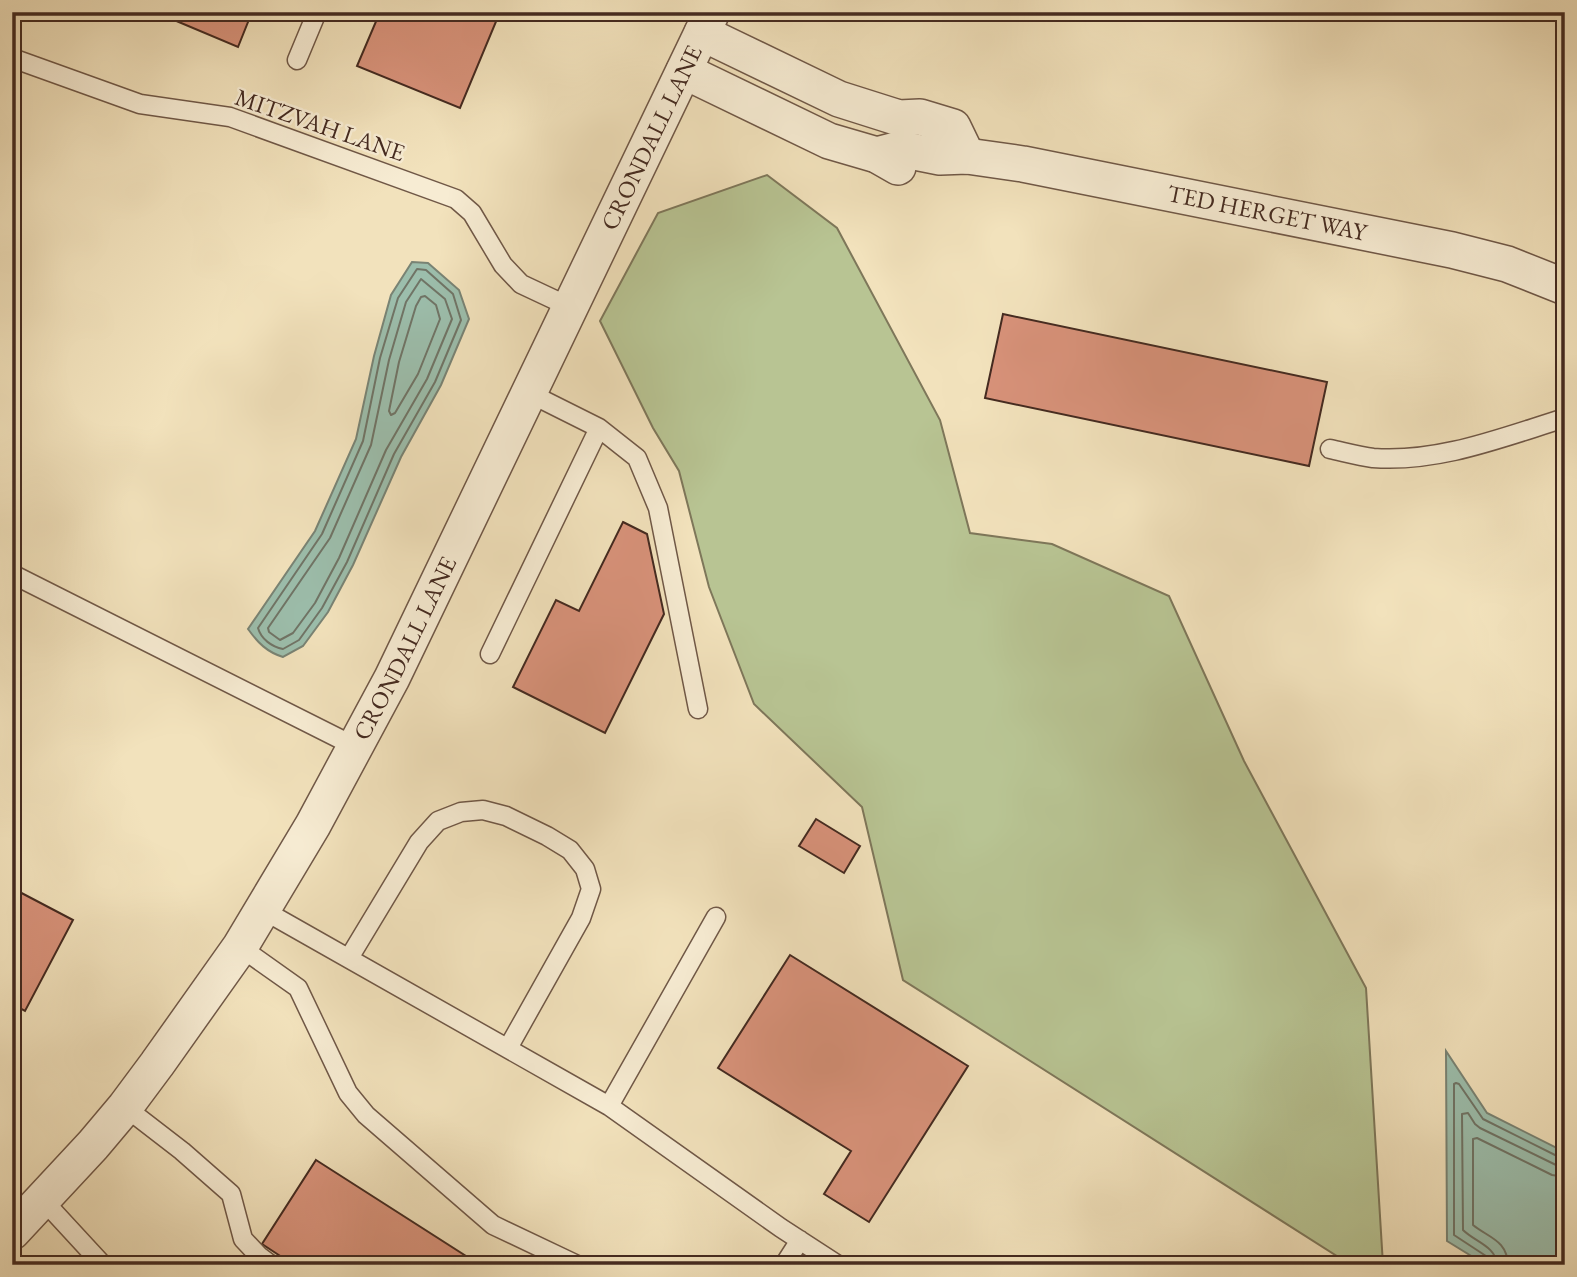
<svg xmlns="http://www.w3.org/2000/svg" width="1577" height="1277" viewBox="0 0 1577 1277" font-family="'EB Garamond',serif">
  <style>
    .green { fill: #b8c493; stroke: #7e775a; stroke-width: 2 }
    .water { fill: #9cbeac; stroke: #798374; stroke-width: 2 }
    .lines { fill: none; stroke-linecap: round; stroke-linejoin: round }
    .shore { stroke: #707466; stroke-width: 2 }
    .building { fill: #d8927a; stroke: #442a20; stroke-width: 2 }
    .service-casing { stroke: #705847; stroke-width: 21 }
    .minor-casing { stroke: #705847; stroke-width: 38 }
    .service { stroke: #f7ecd3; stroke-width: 18 }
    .minor { stroke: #f7ecd3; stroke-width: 35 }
    .labels { text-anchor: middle; stroke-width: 5; stroke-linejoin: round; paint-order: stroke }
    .street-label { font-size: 24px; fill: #442a20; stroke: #f7ecd3 }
  </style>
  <rect width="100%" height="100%" fill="#f2e2bc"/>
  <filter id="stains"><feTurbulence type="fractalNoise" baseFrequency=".00286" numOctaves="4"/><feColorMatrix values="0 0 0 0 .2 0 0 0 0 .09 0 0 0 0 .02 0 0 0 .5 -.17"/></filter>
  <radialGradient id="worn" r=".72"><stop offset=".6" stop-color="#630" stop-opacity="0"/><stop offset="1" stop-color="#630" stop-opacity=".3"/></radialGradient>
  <path class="green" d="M767,175L837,228L940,420L970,533L1052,544L1169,596L1244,761L1366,988L1383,1265H1351L903,980L862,807L754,704L709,587L679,471L653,428L600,321L658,213Z"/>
  <path class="water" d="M412,262L428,263L459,290L469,319L441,385L401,457L353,565L328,612L303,646L283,657C267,652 258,643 248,629L315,531L356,439L374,356L391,295Z
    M1446,1051L1487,1113L1565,1152V1265H1486L1447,1241Z"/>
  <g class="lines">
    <path class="shore" d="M417,269L426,270L453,294L461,320L435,382L394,454L347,562L322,608L299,640L283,649C272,647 261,639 258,628L322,534L363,441L380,358L398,298Z
      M421,279L445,299L452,319L427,379L386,450L339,558L315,603L293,633L280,640L269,632L268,628L330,538L371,445L389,360L406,302Z
      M425,296L436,305L440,319L418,374L395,413L391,415L389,411L399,362L416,306L421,297Z
      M1489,1265L1488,1260L1486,1256L1454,1235V1084L1456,1083L1459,1084L1483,1119L1559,1157L1565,1158
      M1497,1265C1496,1246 1475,1242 1463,1230L1462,1114L1468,1113L1475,1124L1480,1128L1556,1165L1565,1166
      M1508,1265C1507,1240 1489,1238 1473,1225V1139L1477,1138L1552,1175L1565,1177"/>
  </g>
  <path class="building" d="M155,12H252L238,47Z
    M380,12H500L460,108L357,66Z
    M1003,314L1327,382L1309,466L985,398Z
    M623,522L647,534L664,614L605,733L513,687L556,600L579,611Z
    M816,819L860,846L844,873L799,846Z
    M12,888L73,920L25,1011L12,1004Z
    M790,955L968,1066L869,1222L824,1194L851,1151L718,1068Z
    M316,1160L480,1265H294L262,1244Z"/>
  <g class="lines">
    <defs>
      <path id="service" d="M12,58L140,104L230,117L456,199L472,213L503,265L521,284L570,307
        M297,60L317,12
        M529,393L599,428L637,458L658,508L698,709
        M1330,449C1344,452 1359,456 1373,458C1439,463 1503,437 1565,418
        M12,574L356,747
        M490,654L599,428
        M263,910L609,1106L781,1228L838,1265
        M240,947L298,988L348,1093L366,1115L493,1225L577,1265
        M349,958L419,842L438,821L461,812L483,810L506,816L547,836L570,850L585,869L591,889L581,918L508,1048
        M609,1106L716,917
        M125,1107L182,1151L231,1194L243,1239L259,1256L271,1265
        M43,1200L103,1265
        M784,1265L800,1240"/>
      <g id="minor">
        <path d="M702,33L839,99L899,118L920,117L953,127L967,156"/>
        <path d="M684,71L829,141L877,155L898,167"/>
        <path id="s1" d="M877,155L900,149L940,157L967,156L1023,164L1452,250L1507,264L1565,287"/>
        <path id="s2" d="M12,1232L93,1145L125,1107L157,1064L240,947L313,825L392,678L712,12"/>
      </g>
    </defs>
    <use href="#service" class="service-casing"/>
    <use href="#minor" class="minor-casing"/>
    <use href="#service" class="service"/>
    <use href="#minor" class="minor"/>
  </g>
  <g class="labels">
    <g class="street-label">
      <text transform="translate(320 125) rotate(19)" y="8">MITZVAH LANE</text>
      <text dy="8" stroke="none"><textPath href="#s2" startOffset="1274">CRONDALL LANE</textPath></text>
      <text dy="8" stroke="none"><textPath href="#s1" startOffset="397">TED HERGET WAY</textPath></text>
      <text dy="8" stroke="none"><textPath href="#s2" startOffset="707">CRONDALL LANE</textPath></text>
    </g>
  </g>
  <rect width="1577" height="1277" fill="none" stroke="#f2e2bc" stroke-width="42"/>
  <rect x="14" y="14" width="1549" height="1249" fill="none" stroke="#442a20" stroke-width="3.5"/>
  <rect x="21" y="21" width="1535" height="1235" fill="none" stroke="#442a20" stroke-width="2"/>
  <rect width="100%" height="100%" filter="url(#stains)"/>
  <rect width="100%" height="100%" fill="url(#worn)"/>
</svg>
